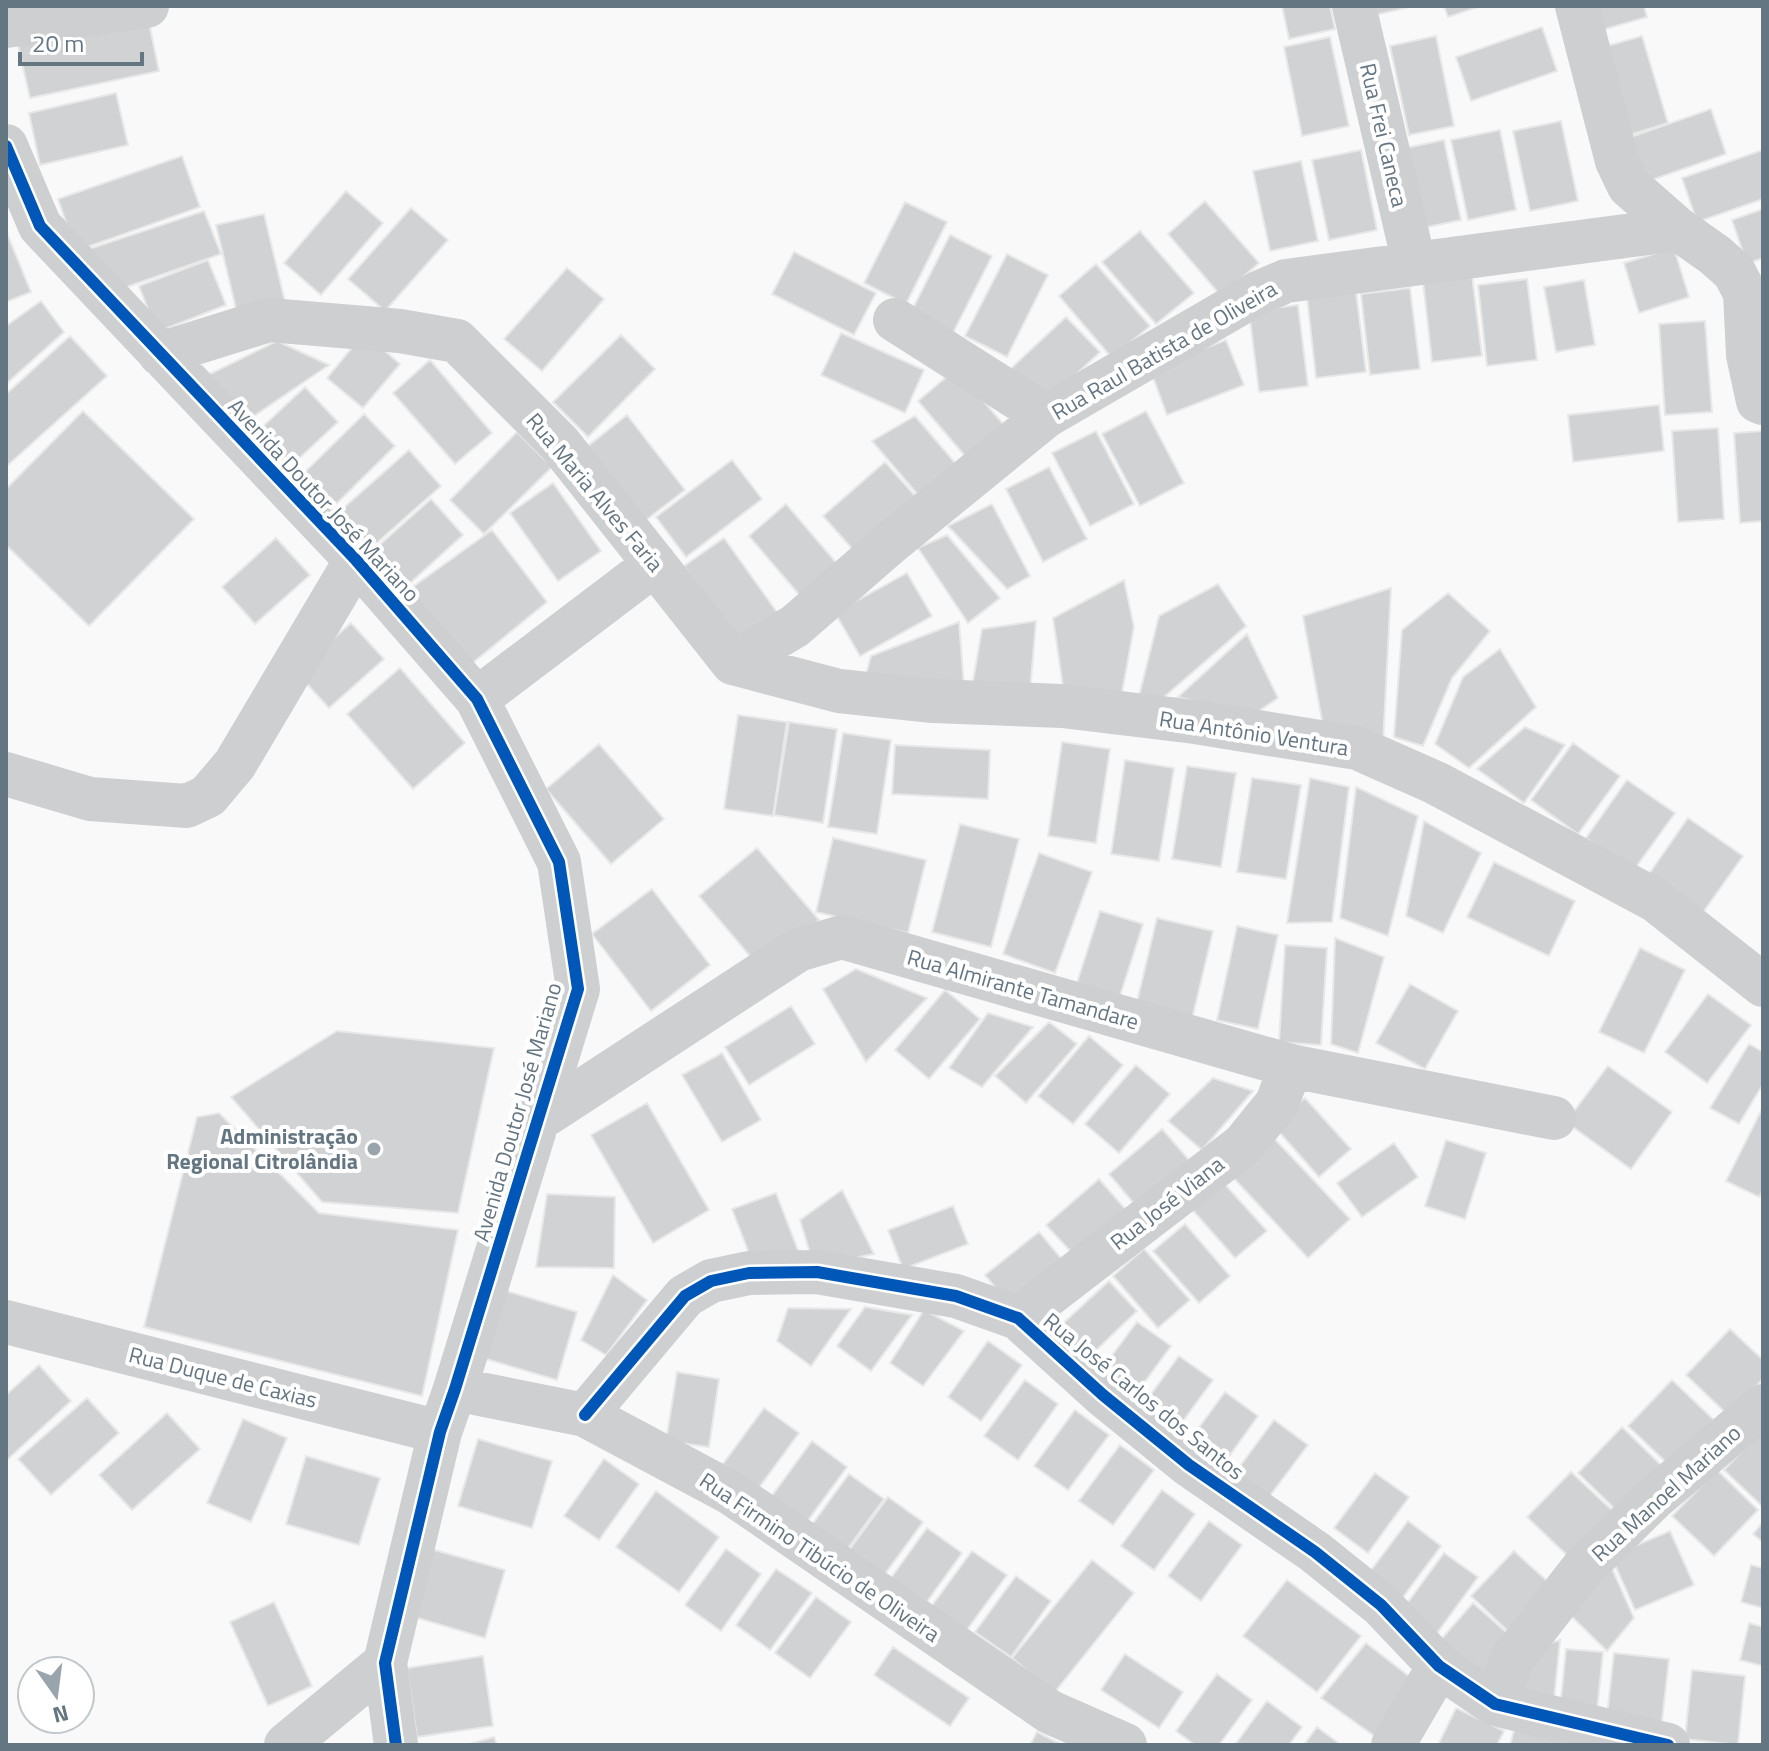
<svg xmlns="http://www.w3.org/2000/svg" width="1769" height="1751" viewBox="0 0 1769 1751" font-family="'Titillium Web',sans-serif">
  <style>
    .building { fill: #d0d2d3; stroke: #e8e8e8; stroke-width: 2 }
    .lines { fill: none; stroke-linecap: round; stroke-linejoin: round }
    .minor { stroke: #cecfd0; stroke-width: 44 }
    .cycleway-casing { stroke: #fff; stroke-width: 17 }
    .cycleway { stroke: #0057b8; stroke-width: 12 }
    .poi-dot { fill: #99a4ac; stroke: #fff; stroke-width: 3 }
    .labels { text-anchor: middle; stroke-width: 8; stroke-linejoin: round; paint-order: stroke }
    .street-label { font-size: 22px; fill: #657683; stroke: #fff }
    .poi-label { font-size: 22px; font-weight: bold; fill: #657683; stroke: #fff; text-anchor: end }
  </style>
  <rect width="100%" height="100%" fill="#f9f9f9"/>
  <path class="building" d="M1282,6H1330L1335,29L1289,39Z
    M1374,6H1414L1375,15Z
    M1444,6H1481L1448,17Z
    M1595,6H1644L1647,17L1602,30Z
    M148,18L159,71L30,98L18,45Z
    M1542,27L1557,71L1471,101L1456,57Z
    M1436,36L1454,126L1409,135L1390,46Z
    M1642,36L1668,123L1623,137L1597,49Z
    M1330,37L1349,126L1302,136L1284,47Z
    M116,93L128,145L40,165L29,113Z
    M1711,109L1726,154L1640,184L1625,139Z
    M1561,121L1578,201L1530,211L1513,131Z
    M1500,130L1516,210L1468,220L1451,140Z
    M1444,140L1461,220L1413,230L1396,150Z
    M1361,150L1377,230L1329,240L1312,160Z
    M1763,150V199L1697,222L1682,178Z
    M182,156L200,207L76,251L58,199Z
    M1301,161L1318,241L1270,251L1253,171Z
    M346,191L383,223L321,295L284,263Z
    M1205,201L1259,263L1221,296L1168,234Z
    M905,202L947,222L906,304L864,283Z
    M411,208L448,240L385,311L348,279Z
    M1763,209V258L1747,264L1732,220Z
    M204,211L221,254L115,291L86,250Z
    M264,214L286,306L238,317L216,225Z
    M6,231L31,292L6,302Z
    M1140,231L1194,293L1156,324L1102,262Z
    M950,235L992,256L951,337L909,316Z
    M1674,248L1689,297L1639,313L1624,263Z
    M794,252L876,293L854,335L772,294Z
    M1007,254L1048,275L1007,357L965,336Z
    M208,260L226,305L157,332L139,286Z
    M1096,264L1150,326L1112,358L1059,296Z
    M567,268L604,299L542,371L504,339Z
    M1472,275L1482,356L1432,362L1423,281Z
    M1527,279L1537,360L1487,366L1478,285Z
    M1584,280L1595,345L1556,352L1544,287Z
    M1410,288L1420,369L1370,375L1361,294Z
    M1356,291L1366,372L1316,378L1307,297Z
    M41,301L64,332L6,384V326Z
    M1298,305L1308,386L1259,392L1249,311Z
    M1066,317L1100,352L1039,409L1006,373Z
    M1705,321L1712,412L1665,415L1659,324Z
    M364,333L400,364L363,408L327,378Z
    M841,333L924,370L905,413L821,375Z
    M621,335L655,369L588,437L553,402Z
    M70,336L107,376L8,465L6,462V394Z
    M1226,340L1244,385L1167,415L1150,369Z
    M277,341L329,365L248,420L208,375Z
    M430,360L492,433L455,464L393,393Z
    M956,369L1009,431L971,463L918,401Z
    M305,387L338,422L291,466L258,431Z
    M1659,405L1664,451L1573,462L1568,415Z
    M83,411L194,519L89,626L6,545V489Z
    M1146,411L1184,483L1140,506L1102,434Z
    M364,414L395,446L335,505L304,473Z
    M627,415L685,490L646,520L588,446Z
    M915,416L962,471L925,503L872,441Z
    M1718,428L1724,519L1678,522L1672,431Z
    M1096,431L1134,504L1090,526L1052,453Z
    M1763,431V521L1740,523L1734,433Z
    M517,432L552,467L484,534L450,500Z
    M409,450L441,486L371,548L339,512Z
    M732,460L762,499L686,557L656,517Z
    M885,462L918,499L856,553L823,516Z
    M1049,467L1087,539L1043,562L1006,489Z
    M553,483L601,551L558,581L510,513Z
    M431,499L463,535L409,584L376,548Z
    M786,504L839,566L802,598L749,536Z
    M992,504L1030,576L1007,589L948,526Z
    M492,530L547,602L470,665L410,589Z
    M947,535L1000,598L968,623L918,548Z
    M276,538L310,575L255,624L222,587Z
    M724,538L779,615L739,644L684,566Z
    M907,573L932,616L860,656L835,613Z
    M1124,580L1134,627L1121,698L1064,694L1053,618Z
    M1218,584L1246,626L1156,704L1138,700L1159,616Z
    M1391,588L1383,744L1325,737L1303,616Z
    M1448,593L1490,631L1452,678L1423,746L1394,737L1402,630Z
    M1036,621L1030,692L972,687L982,629Z
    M959,622L964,686L865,678L871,656Z
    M351,623L384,659L329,708L296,672Z
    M1247,634L1278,698L1253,715L1178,697Z
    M1500,649L1536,707L1469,768L1435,744L1463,677Z
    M400,668L465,743L413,789L347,714Z
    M738,715L787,722L773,816L724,809Z
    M789,722L837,729L823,823L774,815Z
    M1525,727L1565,745L1524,803L1477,769Z
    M843,733L891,740L877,834L828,827Z
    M1062,742L1110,749L1096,843L1048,836Z
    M1573,743L1620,776L1578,834L1531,800Z
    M599,744L664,819L611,864L546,789Z
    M895,745L990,750L988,799L892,794Z
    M1125,760L1174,768L1159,861L1111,854Z
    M1187,766L1236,773L1221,867L1172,859Z
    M1252,778L1301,785L1286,879L1237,872Z
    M1310,778L1349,787L1332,922L1287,923Z
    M1627,780L1675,813L1633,871L1586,838Z
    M1356,787L1418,816L1388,936L1340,918Z
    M1688,818L1743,856L1701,915L1647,877Z
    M1424,821L1481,853L1443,933L1406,916Z
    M960,824L1019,839L991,947L932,932Z
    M833,838L926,860L908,933L816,912Z
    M757,848L819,920L761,969L699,896Z
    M1039,853L1092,872L1055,973L1003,954Z
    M1494,862L1575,901L1549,956L1467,917Z
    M652,889L710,965L651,1011L592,934Z
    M1100,911L1143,924L1119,999L1076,986Z
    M1157,918L1213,931L1192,1019L1136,1006Z
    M1237,926L1278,935L1258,1029L1217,1020Z
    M1335,938L1384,957L1358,1053L1331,1044Z
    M1285,945L1327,948L1321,1045L1279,1042Z
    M1640,948L1685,970L1644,1053L1599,1032Z
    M856,969L927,998L866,1062L823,989Z
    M1410,984L1458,1011L1425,1069L1376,1043Z
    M945,990L980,1019L929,1079L895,1050Z
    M1708,994L1751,1025L1707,1083L1665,1052Z
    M791,1006L815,1044L749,1085L725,1047Z
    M988,1013L1033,1027L982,1087L949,1068Z
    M1049,1022L1077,1044L1026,1103L995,1076Z
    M337,1031L494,1048L458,1213L322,1202L231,1097Z
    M1089,1036L1123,1065L1073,1124L1038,1096Z
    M1749,1044L1763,1052V1084L1739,1124L1710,1108Z
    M722,1053L761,1120L722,1142L682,1075Z
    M1136,1065L1170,1094L1119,1153L1085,1124Z
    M1608,1066L1672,1112L1631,1169L1566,1122Z
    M1213,1078L1253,1091L1202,1150L1168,1121Z
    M1305,1098L1351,1149L1319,1177L1273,1125Z
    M647,1103L709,1210L653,1243L591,1135Z
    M1763,1107V1190L1759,1197L1726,1181Z
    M219,1113L319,1213L458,1230L422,1396L144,1327L197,1117Z
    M1162,1129L1189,1160L1136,1206L1109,1174Z
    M1269,1133L1350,1219L1308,1258L1228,1172Z
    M1446,1140L1486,1153L1465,1219L1425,1206Z
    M1394,1143L1418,1177L1362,1217L1337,1183Z
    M1099,1179L1126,1210L1074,1255L1046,1225Z
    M1221,1180L1267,1231L1235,1258L1190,1207Z
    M842,1190L874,1254L814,1266L800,1220Z
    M776,1193L799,1253L755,1269L732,1209Z
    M547,1194L615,1197L614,1268L536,1267Z
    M953,1206L968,1244L903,1269L888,1230Z
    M1185,1224L1230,1276L1199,1303L1153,1251Z
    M1039,1232L1066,1264L1011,1307L985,1275Z
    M1144,1249L1190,1300L1158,1328L1113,1276Z
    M613,1275L647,1300L606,1355L581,1340Z
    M1109,1281L1137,1311L1087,1359L1058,1328Z
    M503,1290L577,1312L557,1380L483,1358Z
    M865,1307L912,1315L871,1371L837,1346Z
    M788,1308L851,1309L811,1366L777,1341Z
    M924,1310L964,1331L923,1386L890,1363Z
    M1137,1322L1171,1346L1130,1402L1096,1377Z
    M1730,1329L1763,1360V1379L1728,1415L1686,1375Z
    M988,1341L1022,1365L981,1421L948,1397Z
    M1179,1356L1213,1380L1172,1436L1138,1412Z
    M39,1365L71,1401L6,1461V1395Z
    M677,1372L719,1379L709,1447L666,1441Z
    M1025,1380L1058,1404L1018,1460L984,1436Z
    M1672,1380L1714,1420L1670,1466L1628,1426Z
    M1225,1392L1258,1416L1217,1473L1184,1448Z
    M87,1398L119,1433L51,1495L18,1459Z
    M764,1408L799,1433L758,1489L723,1464Z
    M1075,1410L1109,1435L1068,1490L1034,1466Z
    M167,1413L200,1449L132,1510L99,1475Z
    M243,1419L287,1438L251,1522L207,1503Z
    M1274,1420L1308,1445L1266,1501L1232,1477Z
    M1622,1427L1664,1468L1620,1514L1578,1473Z
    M1763,1429V1507L1724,1470Z
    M478,1439L552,1461L532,1528L458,1506Z
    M812,1441L847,1467L806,1523L771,1497Z
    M1120,1445L1154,1470L1113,1525L1079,1501Z
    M306,1456L380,1478L359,1545L286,1524Z
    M604,1459L639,1484L599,1540L564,1516Z
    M1717,1470L1758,1510L1714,1556L1672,1516Z
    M1571,1472L1614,1512L1570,1558L1527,1517Z
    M1375,1473L1409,1497L1368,1553L1334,1528Z
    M849,1474L884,1499L843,1555L808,1530Z
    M1162,1490L1195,1514L1154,1570L1121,1546Z
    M656,1491L719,1537L679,1592L616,1547Z
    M888,1497L923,1522L882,1578L847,1553Z
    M1209,1521L1242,1545L1201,1601L1168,1576Z
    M1408,1521L1441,1546L1400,1601L1366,1577Z
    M1763,1522V1542L1753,1534Z
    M927,1528L962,1553L921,1610L886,1585Z
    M1670,1531L1694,1585L1635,1610L1611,1556Z
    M431,1549L505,1570L485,1638L411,1616Z
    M726,1549L761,1574L721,1631L685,1605Z
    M972,1551L1007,1575L966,1631L931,1607Z
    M1514,1551L1557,1590L1513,1636L1471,1596Z
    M1444,1553L1478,1577L1437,1633L1403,1609Z
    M1092,1560L1134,1593L1054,1693L1012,1658Z
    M1610,1564L1634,1618L1607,1651L1565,1610Z
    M1751,1565L1763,1568V1608L1741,1602Z
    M776,1569L812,1593L770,1650L736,1625Z
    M1016,1576L1051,1601L1011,1657L975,1632Z
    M1287,1580L1361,1636L1317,1692L1243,1636Z
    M816,1597L851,1622L810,1678L775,1653Z
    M274,1602L312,1686L268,1706L230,1622Z
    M1473,1603L1515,1640L1480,1680L1437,1644Z
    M1749,1623L1763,1627V1666L1740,1660Z
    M1560,1640L1553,1709L1516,1706L1536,1648Z
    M1366,1643L1415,1681L1376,1737L1321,1698Z
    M893,1647L969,1698L950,1726L874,1675Z
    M1566,1649L1603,1652L1596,1721L1559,1718Z
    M1614,1653L1669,1659L1661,1730L1606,1724Z
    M1125,1654L1183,1692L1159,1728L1101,1690Z
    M483,1656L493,1726L417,1737L407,1668Z
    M1692,1670L1745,1676L1738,1745L1685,1739Z
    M1217,1674L1252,1700L1219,1745H1195L1176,1731Z
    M1267,1701L1302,1727L1289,1745H1235Z
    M1456,1708L1504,1731L1497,1745H1438Z
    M1516,1723L1568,1738L1566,1745H1510Z
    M1317,1727L1341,1745H1304Z
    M1037,1732L1062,1745H1030Z
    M494,1737L497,1745H466Z"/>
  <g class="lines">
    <path class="minor" d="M1354,6L1414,263
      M1577,6L1617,161L1629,186L1678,229L1715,255L1734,272L1745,293L1748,355L1758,401L1763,403
      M6,26L147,6
      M6,146L40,226L356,560L477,699L559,862L578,989L455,1389L440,1432L385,1663L396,1745
      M895,320L1046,416
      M160,354L269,320L400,331L457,341L559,443L733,663
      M733,663L839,691L933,701L1062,706L1195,722L1357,748L1436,783L1655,900L1763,985
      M733,663L795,626L889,544L1046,416L1258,293L1286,281L1678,229
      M477,699L655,564
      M6,774L90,799L187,806L208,796L235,764L356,560
      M536,1121L798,950L842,937L1291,1066L1554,1118
      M1018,1318L1243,1145L1277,1103L1291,1066
      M6,1322L440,1432
      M455,1389L585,1415L731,1493L1050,1712L1125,1745
      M585,1415L685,1296L711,1281L749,1273L817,1272L956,1296L1018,1318L1103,1395L1189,1465L1315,1552L1381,1605L1439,1666L1495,1704L1668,1745
      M1495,1704L1513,1658L1583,1568L1653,1499L1763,1406
      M286,1745L385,1663
      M1393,1745L1439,1666"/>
    <defs>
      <path id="cycleway" d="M6,146L40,226L356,560L477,699L559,862L578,989L455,1389L440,1432L385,1663L396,1745
        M585,1415L685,1296L711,1281L749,1273L817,1272L956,1296L1018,1318L1103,1395L1189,1465L1315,1552L1381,1605L1439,1666L1495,1704L1668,1745"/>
    </defs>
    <use href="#cycleway" class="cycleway-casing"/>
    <use href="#cycleway" class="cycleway"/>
  </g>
  <circle class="poi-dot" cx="374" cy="1149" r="8"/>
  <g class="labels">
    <g class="street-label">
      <text transform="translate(1384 135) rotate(77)" y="8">Rua Frei Caneca</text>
      <text transform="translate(1164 350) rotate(-30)" y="8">Rua Raul Batista de Oliveira</text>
      <text transform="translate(595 492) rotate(50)" y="8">Rua Maria Alves Faria</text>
      <text transform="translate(324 500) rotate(47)" y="8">Avenida Doutor José Mariano</text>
      <text transform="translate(1254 733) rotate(9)" y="8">Rua Antônio Ventura</text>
      <text transform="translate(1023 989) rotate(16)" y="8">Rua Almirante Tamandare</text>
      <text transform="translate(517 1112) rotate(-74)" y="8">Avenida Doutor José Mariano</text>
      <text transform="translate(1167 1203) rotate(-38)" y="8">Rua José Viana</text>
      <text transform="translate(223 1377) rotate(14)" y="8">Rua Duque de Caxias</text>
      <text transform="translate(1144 1396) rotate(39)" y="8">Rua José Carlos dos Santos</text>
      <text transform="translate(1666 1493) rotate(-42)" y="8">Rua Manoel Mariano</text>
      <text transform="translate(820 1557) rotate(34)" y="8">Rua Firmino Tibúcio de Oliveira</text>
    </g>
    <g class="poi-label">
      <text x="358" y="1144">Administração<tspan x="358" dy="25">Regional Citrolândia</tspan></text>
    </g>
  </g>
  <rect width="1769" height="1751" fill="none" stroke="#657683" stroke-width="16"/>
  <g transform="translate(56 1695) rotate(166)"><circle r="38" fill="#ffffff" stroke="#c1c8cd" stroke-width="2"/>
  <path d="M0-6L14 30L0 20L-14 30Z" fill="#99a4ac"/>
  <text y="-12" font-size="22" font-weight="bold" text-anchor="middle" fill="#657683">N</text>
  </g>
  <path d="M20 52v12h122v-12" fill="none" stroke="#657683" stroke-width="4"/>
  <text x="32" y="52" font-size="24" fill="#657683" stroke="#ffffff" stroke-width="6" paint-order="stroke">20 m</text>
</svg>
